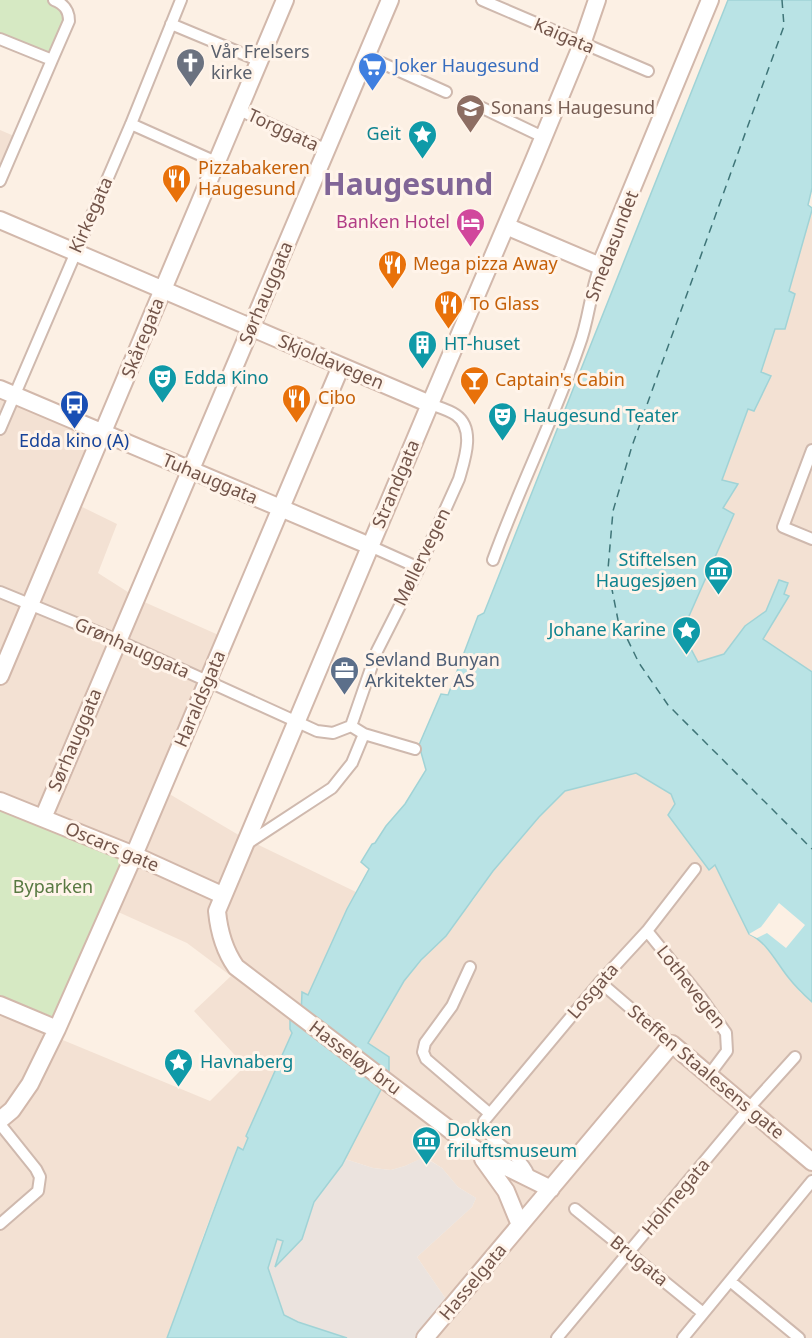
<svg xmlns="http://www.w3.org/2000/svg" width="812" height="1338" viewBox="0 0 812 1338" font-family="'Noto Sans',sans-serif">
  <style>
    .residential { fill: #f3e1d3 }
    .industrial { fill: #ebe3de }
    .green { fill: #d6e9c3 }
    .water { fill: #b9e3e5; stroke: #a0d3d6; stroke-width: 1.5 }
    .pier { fill: #fcf0e4 }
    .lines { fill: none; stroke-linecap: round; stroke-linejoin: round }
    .ferry { stroke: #3f7578; stroke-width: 1.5; stroke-dasharray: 8 6; stroke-linecap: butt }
    .street-casing { stroke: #cfb9ae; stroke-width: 14 }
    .secondary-casing { stroke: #d2b8ab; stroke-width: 20 }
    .street { stroke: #fff; stroke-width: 10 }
    .secondary { stroke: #fff; stroke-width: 16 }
    .labels { text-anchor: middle; stroke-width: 6; stroke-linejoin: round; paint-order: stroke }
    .street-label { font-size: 18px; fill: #73554a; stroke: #fff4ea }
    .worship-label { font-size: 18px; fill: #5b616d; stroke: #fff4ea; text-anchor: start }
    .shop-label { font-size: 18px; fill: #366cbe; stroke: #fff4ea; text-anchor: start }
    .education-label { font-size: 18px; fill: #785e54; stroke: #fff4ea; text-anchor: start }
    .culture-label { font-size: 18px; fill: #0d838f; stroke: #fff4ea; text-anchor: start }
    .food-label { font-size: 18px; fill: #c56008; stroke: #fff4ea; text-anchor: start }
    .hotel-label { font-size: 18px; fill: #b23c85; stroke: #fff4ea; text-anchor: end }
    .transit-label { font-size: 18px; fill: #164399; stroke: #fff4ea }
    .service-label { font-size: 18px; fill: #4e5e75; stroke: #fff4ea; text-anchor: start }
    .park-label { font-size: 18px; fill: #587942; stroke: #fff4ea }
    .town-label { font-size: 30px; font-weight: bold; fill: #816697; stroke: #fff4ea }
  </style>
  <rect width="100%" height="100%" fill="#fcf0e4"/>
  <path class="residential" d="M0,130L14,136L3,164L0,163Z
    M812,210V672L763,639L789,597L784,594L779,580L766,611L745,626L724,654L698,662L682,633L733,515L723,508L722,481L748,409L770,376L760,372L775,329H785L789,291Z
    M0,397L98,437L70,501L117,524L98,573L142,601L223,637L166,792L242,837L356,892L308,995L303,992L301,1016L290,1029L292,1033L247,1136L248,1138L242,1150L237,1148L202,1239L197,1259L167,1338H0V1014L210,1101L245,1066L194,1011L231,976L187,943L116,911L0,803Z
    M636,772L671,794L709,869L715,865L749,934L757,938L781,965L786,975L800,992L812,1002V1338H414L450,1305L417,1257L472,1207L476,1198L458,1187L442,1168L425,1157L405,1166L391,1170L373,1168L345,1159L389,1074L368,1043L404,981L474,899L493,871L539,817L565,791Z"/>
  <path class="industrial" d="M424,1157L442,1168L458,1187L476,1198L472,1207L417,1257L450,1305L414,1338H347L298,1322L284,1315L268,1268L277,1239L283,1241L276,1266L302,1239L314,1202L345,1159L373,1168L391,1170L405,1166Z"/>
  <path class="green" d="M0,0H54L69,15L52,60L0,39Z
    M0,808L124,858L53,1017L0,995Z"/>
  <path class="water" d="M728,0H812V188L808,205L812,208V210L789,291L795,294L785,329H775L761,372L771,376L754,411L748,409L722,480L738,484L723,508L734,514L682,632L698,662L724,654L745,626L766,611L779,580L788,583L784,594L789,596L763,639L812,672V1002C803,994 795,986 788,977C776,962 767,942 749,934L715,865L709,870L668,815L675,804L671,794L636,773L565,791L539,817L493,871L446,936L421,960L404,981L368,1043L389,1057V1074L342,1165L314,1202L302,1239L275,1267L283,1241L277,1239L268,1268L284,1315L298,1322L347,1338H167C191,1274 213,1210 238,1147L243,1150L248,1138L246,1136L292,1033L290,1029V1018L301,1016L302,992L308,995L347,909L369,869L361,862L372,844L375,843L386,826L405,804L426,770L419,745L441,694L448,695L478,616L484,613Z"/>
  <path class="pier" d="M779,903L805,925L786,948L767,933L757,938L749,934L761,927Z"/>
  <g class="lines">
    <path class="ferry" d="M782,0L784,26L632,446L613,511L608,569L618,620L639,663L668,705L812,849"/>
    <defs>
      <path id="street" d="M482,0L648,71
        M171,24L260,61
        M0,39L52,60L0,181
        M366,56L446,92
        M52,60L69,21C69,10 64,4 54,0
        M468,101L543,137
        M239,110L327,150
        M131,124L216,162
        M0,429L131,124L181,0
        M812,450L783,527L812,539
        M370,546L419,568
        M493,560C519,488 554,419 579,346C589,320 590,292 600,266
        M0,592L117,640L317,731L333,733L351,726
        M415,749L364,734L351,726L377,651L419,568L459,479C464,461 476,429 456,415C449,410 438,407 430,404
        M245,845L332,788L352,763L364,734
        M647,931L702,999L726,1033L727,1051L709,1075
        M470,967L452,1006L425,1043L423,1052L426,1059L489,1113
        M600,982L672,1044
        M0,1124L36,1169L40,1177L38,1191L0,1224
        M530,1179C524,1152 486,1145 484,1121L600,982L647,931L695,869
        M575,1209L703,1313
        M730,1281L799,1338
        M557,1338L749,1108L795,1057
        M683,1338L812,1181"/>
      <path id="secondary" d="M0,220L430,404
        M506,226L600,266L710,0
        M0,389L370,546
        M0,676L285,0
        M0,801L134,855L222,895
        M43,818L390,0
        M0,1005L57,1029
        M0,1120L12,1110L30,1084L57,1029L134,855L341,366
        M483,1159L506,1191L520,1225
        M551,1189L496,1162L475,1149L236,967C224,950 219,932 217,911L430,404L534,160L582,44L597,0
        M425,1338L672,1044L812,1162"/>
    </defs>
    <use href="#street" class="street-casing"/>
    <use href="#secondary" class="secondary-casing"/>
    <use href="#street" class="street"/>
    <use href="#secondary" class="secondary"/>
  </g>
  <defs>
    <symbol id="church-pin" viewBox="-11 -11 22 30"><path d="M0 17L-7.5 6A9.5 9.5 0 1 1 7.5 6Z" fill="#6b7280" stroke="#fff4ea"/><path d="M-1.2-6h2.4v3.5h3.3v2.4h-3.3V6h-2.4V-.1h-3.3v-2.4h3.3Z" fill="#fff"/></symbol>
    <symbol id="supermarket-pin" viewBox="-11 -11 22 30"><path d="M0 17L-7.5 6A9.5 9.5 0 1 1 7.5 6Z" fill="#3f7fe0" stroke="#fff4ea"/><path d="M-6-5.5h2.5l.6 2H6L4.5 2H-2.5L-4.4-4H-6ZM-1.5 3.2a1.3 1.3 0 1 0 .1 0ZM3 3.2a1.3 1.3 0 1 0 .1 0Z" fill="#fff"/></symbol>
    <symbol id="school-pin" viewBox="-11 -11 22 30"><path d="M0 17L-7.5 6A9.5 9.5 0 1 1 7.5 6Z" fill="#8d6e63" stroke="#fff4ea"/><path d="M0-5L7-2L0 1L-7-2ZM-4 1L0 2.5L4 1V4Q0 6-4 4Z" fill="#fff"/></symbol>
    <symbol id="sight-pin" viewBox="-11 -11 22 30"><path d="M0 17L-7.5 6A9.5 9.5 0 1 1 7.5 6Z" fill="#0f9aa8" stroke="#fff4ea"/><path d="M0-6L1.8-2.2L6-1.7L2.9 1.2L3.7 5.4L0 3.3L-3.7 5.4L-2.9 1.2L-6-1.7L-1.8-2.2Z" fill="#fff"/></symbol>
    <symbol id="restaurant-pin" viewBox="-11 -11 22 30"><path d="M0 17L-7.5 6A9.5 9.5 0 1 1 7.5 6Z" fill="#e8710a" stroke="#fff4ea"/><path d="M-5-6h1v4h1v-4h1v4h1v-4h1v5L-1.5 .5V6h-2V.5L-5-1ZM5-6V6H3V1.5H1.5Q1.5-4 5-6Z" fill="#fff"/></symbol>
    <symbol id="hotel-pin" viewBox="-11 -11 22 30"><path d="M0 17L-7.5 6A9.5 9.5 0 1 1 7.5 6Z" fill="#d1479c" stroke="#fff4ea"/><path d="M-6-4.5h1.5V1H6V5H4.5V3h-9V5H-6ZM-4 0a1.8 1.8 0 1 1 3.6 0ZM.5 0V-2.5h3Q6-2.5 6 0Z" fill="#fff"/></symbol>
    <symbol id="building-pin" viewBox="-11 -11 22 30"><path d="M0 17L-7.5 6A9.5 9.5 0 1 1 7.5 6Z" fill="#0f9aa8" stroke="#fff4ea"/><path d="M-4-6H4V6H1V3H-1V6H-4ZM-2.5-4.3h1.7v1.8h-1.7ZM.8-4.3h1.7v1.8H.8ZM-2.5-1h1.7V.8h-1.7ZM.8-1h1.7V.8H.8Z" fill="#fff"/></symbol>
    <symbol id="theatre-pin" viewBox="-11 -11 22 30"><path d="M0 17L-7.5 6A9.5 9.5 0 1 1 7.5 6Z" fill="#0f9aa8" stroke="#fff4ea"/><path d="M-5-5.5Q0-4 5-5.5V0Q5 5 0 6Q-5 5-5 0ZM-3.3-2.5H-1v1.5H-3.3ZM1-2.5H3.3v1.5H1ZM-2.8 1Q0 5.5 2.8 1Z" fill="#fff"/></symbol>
    <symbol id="bar-pin" viewBox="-11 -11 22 30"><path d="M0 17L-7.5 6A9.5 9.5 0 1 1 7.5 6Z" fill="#e8710a" stroke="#fff4ea"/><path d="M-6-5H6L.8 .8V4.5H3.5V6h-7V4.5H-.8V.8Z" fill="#fff"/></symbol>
    <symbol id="bus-pin" viewBox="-11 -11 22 30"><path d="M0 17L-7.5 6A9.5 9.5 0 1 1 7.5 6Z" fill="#1a4fb4" stroke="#fff4ea"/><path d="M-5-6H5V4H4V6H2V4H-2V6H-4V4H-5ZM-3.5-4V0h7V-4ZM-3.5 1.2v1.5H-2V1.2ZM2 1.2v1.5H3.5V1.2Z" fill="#fff"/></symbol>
    <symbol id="museum-pin" viewBox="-11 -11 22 30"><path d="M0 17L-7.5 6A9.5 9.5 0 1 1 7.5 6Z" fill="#0f9aa8" stroke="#fff4ea"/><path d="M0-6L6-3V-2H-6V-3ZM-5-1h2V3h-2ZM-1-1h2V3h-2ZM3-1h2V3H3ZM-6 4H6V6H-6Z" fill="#fff"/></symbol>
    <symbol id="office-pin" viewBox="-11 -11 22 30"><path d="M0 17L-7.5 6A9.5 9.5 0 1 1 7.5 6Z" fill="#5c6f8a" stroke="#fff4ea"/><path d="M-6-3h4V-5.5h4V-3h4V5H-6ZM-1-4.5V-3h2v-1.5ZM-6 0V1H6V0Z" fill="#fff"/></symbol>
  </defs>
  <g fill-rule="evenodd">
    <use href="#church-pin" x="174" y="46" width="33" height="45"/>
    <use href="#supermarket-pin" x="356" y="50" width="33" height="45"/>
    <use href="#school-pin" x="454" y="92" width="33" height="45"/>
    <use href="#sight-pin" x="406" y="118" width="33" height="45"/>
    <use href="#restaurant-pin" x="160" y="162" width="33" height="45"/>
    <use href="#hotel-pin" x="454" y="206" width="33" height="45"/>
    <use href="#restaurant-pin" x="376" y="248" width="33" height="45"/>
    <use href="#restaurant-pin" x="432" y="288" width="33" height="45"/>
    <use href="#building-pin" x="406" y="328" width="33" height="45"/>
    <use href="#theatre-pin" x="146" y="362" width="33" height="45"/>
    <use href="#bar-pin" x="458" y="364" width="33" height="45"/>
    <use href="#restaurant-pin" x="280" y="382" width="33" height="45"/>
    <use href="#bus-pin" x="58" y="388" width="33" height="45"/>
    <use href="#theatre-pin" x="486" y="400" width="33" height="45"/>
    <use href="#museum-pin" x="702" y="554" width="33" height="45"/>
    <use href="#sight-pin" x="670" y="614" width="33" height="45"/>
    <use href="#office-pin" x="328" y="654" width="33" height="45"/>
    <use href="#sight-pin" x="162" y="1046" width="33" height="45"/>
    <use href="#museum-pin" x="410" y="1124" width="33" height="45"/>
  </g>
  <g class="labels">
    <g class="street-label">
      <text transform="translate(564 36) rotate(23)" y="6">Kaigata</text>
      <text transform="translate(283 130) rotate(25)" y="6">Torggata</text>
      <text transform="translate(91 215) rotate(-66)" y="6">Kirkegata</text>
      <text transform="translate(612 246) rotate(-69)" y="6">Smedasundet</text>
      <text transform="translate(266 293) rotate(-67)" y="6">Sørhauggata</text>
      <text transform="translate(143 338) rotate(-68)" y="6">Skåregata</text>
      <text transform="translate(331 362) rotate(23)" y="6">Skjoldavegen</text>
      <text transform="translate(210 479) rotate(23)" y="6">Tuhauggata</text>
      <text transform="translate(396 484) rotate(-67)" y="6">Strandgata</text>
      <text transform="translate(422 557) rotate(-64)" y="6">Møllervegen</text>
      <text transform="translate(132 648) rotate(24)" y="6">Grønhauggata</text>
      <text transform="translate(200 699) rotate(-67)" y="6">Haraldsgata</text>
      <text transform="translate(75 740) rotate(-67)" y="6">Sørhauggata</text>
      <text transform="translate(112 847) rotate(23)" y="6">Oscars gate</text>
      <text transform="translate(691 987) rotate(52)" y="6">Lothevegen</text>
      <text transform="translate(593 991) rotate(-49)" y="6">Losgata</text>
      <text transform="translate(355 1058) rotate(37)" y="6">Hasseløy bru</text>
      <text transform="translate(706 1072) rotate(40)" y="6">Steffen Staalesens gate</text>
      <text transform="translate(676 1197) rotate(-50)" y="6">Holmegata</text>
      <text transform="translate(639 1261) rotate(39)" y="6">Brugata</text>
      <text transform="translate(473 1282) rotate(-50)" y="6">Hasselgata</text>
    </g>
    <g class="worship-label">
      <text x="211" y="58">Vår Frelsers<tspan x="211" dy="21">kirke</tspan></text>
    </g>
    <g class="shop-label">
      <text x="394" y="72">Joker Haugesund</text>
    </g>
    <g class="education-label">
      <text x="491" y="114">Sonans Haugesund</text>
    </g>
    <g class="culture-label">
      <text x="401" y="140" text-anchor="end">Geit</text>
      <text x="444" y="350">HT-huset</text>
      <text x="184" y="384">Edda Kino</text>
      <text x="523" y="422">Haugesund Teater</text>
      <text x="697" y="566" text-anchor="end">Stiftelsen<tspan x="697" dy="21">Haugesjøen</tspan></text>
      <text x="666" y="636" text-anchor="end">Johane Karine</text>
      <text x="200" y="1068">Havnaberg</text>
      <text x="447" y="1136">Dokken<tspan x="447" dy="21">friluftsmuseum</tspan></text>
    </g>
    <g class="food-label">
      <text x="198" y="174">Pizzabakeren<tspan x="198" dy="21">Haugesund</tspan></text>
      <text x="413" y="270">Mega pizza Away</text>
      <text x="470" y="310">To Glass</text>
      <text x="495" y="386">Captain's Cabin</text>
      <text x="318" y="404">Cibo</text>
    </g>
    <g class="hotel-label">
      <text x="450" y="228">Banken Hotel</text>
    </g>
    <g class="transit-label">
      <text x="74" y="447">Edda kino (A)</text>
    </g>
    <g class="service-label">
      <text x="365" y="666">Sevland Bunyan<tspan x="365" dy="21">Arkitekter AS</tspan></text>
    </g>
    <g class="park-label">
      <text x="53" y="893">Byparken</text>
    </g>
    <g class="town-label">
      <text x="408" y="195">Haugesund</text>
    </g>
  </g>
</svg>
